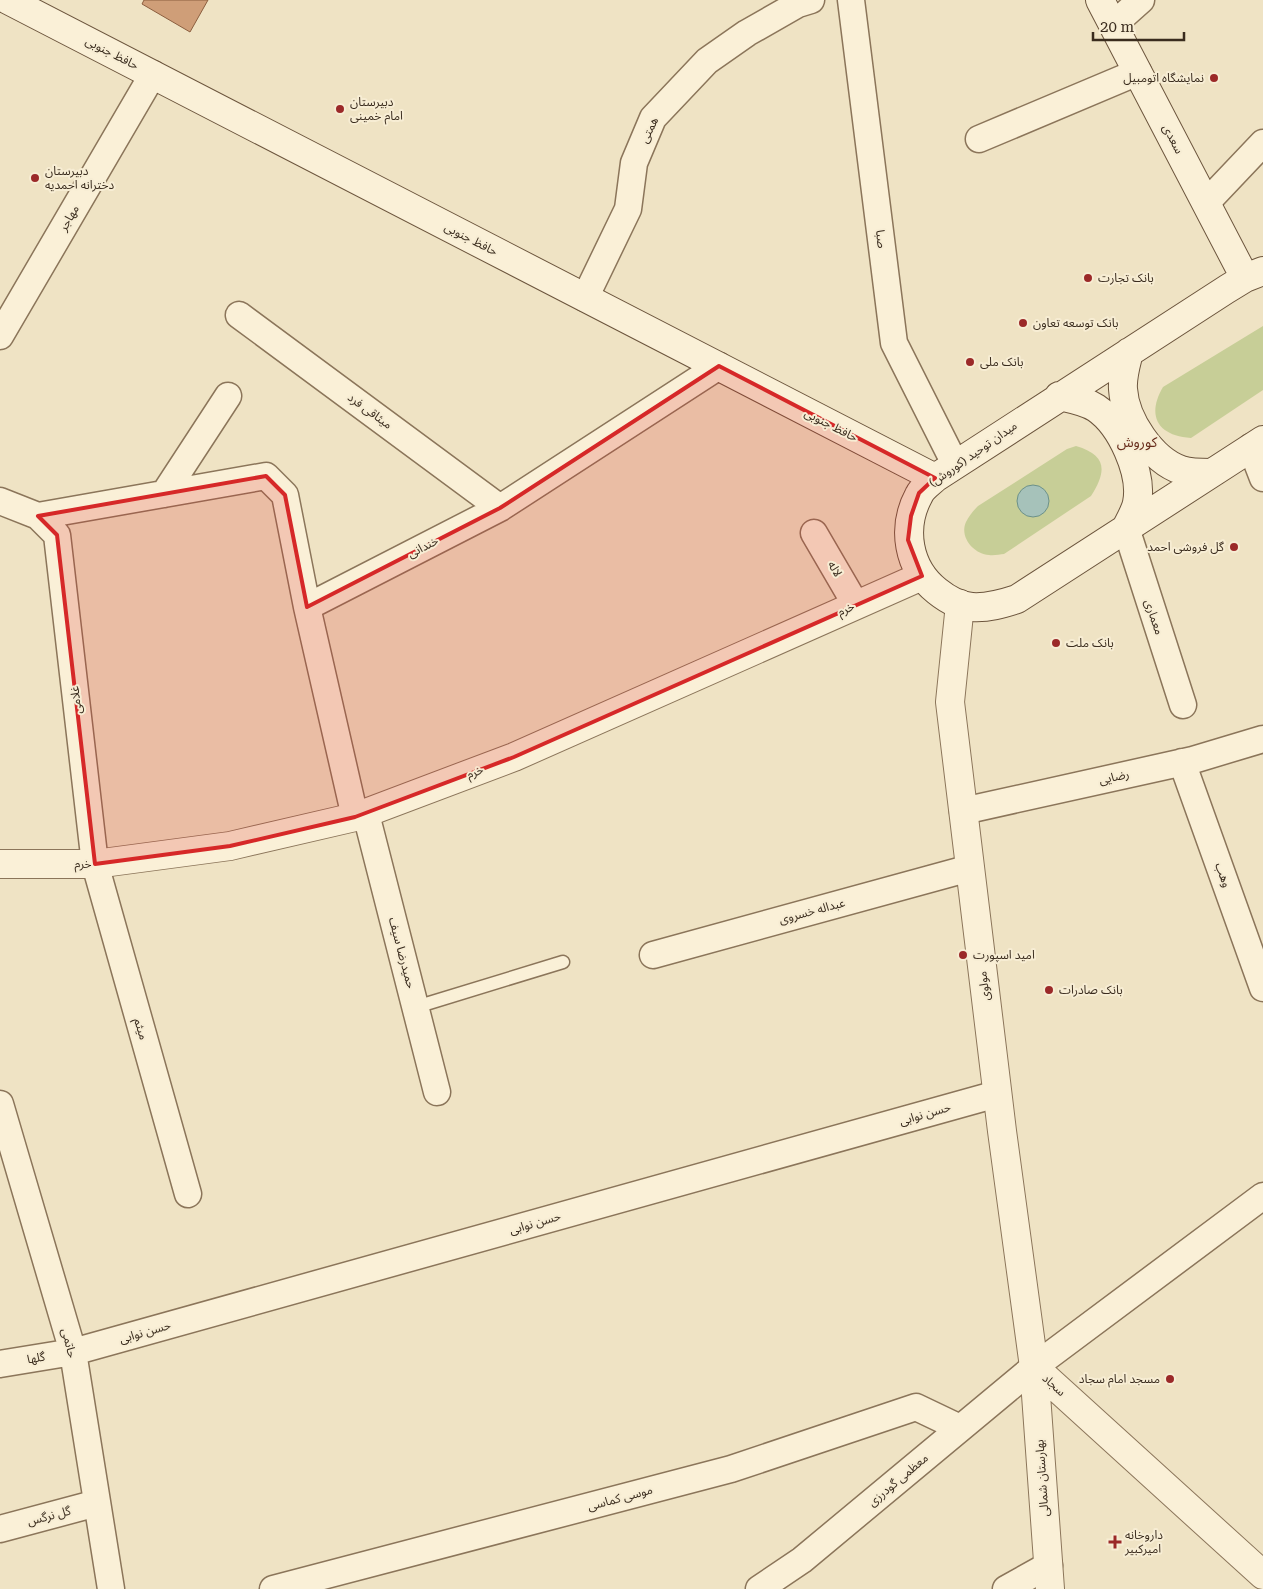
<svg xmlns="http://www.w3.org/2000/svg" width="1263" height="1589" viewBox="0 0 1263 1589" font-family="'Roboto Serif','Noto Sans Arabic',serif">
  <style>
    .green { fill: #c7ce97 }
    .water { fill: #a6c2ba; stroke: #6c9189 }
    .building { fill: #cf9e78; stroke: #8b5e3f }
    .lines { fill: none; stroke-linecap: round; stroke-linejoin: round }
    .service-casing { stroke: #8b755a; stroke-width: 15 }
    .minor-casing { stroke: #8b755a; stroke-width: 29 }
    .tertiary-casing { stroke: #8b755a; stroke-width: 30 }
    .secondary-casing { stroke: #6c553d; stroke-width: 30 }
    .service { stroke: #faf0d7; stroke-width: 12 }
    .minor { stroke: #faf0d7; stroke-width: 26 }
    .tertiary { stroke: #faf0d7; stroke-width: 28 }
    .secondary { stroke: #faf0d7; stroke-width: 28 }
    .marked { fill: #d62828; fill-opacity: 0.2; stroke: #d62828; stroke-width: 4; stroke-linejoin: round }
    .poi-dot { fill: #9b2928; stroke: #f7edd4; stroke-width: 2 }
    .labels { text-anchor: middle; stroke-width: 4; stroke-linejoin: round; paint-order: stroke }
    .street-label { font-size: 12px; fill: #3a2c1e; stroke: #f7edd4 }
    .poi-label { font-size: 12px; fill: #3a2c1e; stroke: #f7edd4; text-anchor: start }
    .neighbourhood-label { font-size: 14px; fill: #682d1c; stroke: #f7edd4 }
  </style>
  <rect width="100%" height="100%" fill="#efe3c4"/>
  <path class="green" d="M1263,326V390L1191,438C1158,436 1146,416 1163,387Z
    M1076,446C1107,455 1107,471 1091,496L1004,554C1000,554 994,556 989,555C974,554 959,537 966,522C969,516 973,511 978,506L1067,449Z"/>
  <path class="water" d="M1017 501a16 16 0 1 1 32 0a16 16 0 1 1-32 0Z"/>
  <path class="building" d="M144,0H208L190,32L142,4Z"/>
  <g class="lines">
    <defs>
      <path id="service" d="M416,1007L563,962"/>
      <path id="minor" d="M851,0L894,343L955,464
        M1113,25L1141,0
        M979,139L1138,72
        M1206,203L1263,143
        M585,298L628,209L634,163L653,118L707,61L747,33L798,4L811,0
        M239,315L500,508
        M0,336L153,74
        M1251,447L1263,478
        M164,494L228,396
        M0,501L38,516L57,535L95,864L188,1194
        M38,516L266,476L285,495L307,607L355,817
        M1126,528L1183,705
        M814,533L856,605
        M307,607L500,508L719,366
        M1182,762L1263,988
        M963,811L1193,760L1263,739
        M366,814L437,1092
        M653,955L970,868
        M0,1104L73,1352L111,1589
        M0,1364L73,1352L997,1094
        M0,1529L97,1503
        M273,1589L731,1469L916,1407L960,1428
        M759,1589L802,1560L1034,1367L1263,1196
        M1006,1589L1049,1565"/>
      <path id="tertiary" d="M960,604L950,702L1002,1131L1034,1367L1050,1589
        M0,864H95L230,846L355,817L514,757L922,576
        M1034,1367L1263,1575"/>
      <path id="secondary" d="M8,0L935,478
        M1100,0L1245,278
        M1263,271L1245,278L1227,289L935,478C930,483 922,488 919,495C901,528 908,568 937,591C947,599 959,606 972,607C988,608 1002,604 1017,599L1263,440
        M1129,352C1126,364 1122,377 1123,389C1125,420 1152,460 1181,470C1190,473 1201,473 1211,473
        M1059,396C1072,399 1085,401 1096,408C1121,425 1143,473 1137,503C1135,512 1130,520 1126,528"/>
    </defs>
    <use href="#service" class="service-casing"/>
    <use href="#minor" class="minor-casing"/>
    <use href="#tertiary" class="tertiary-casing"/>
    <use href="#secondary" class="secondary-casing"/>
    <use href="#service" class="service"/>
    <use href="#minor" class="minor"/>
    <use href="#tertiary" class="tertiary"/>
    <use href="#secondary" class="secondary"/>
  </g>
  <path class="marked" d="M719,366L935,478L919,493L911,516L908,540L922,576L514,757L355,817L230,846L95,864L57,535L38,516L266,476L285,495L307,607L500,508Z"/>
  <g class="poi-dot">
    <circle cx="1214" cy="78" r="5"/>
    <circle cx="340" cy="109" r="5"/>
    <circle cx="35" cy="178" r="5"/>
    <circle cx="1088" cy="278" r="5"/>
    <circle cx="1023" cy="323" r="5"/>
    <circle cx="970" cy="362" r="5"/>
    <circle cx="1234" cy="547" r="5"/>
    <circle cx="1056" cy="643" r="5"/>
    <circle cx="963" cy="955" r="5"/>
    <circle cx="1049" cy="990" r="5"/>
    <circle cx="1170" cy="1379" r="5"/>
    <path d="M1112.5 1534.5h5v5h5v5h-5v5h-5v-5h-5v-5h5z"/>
  </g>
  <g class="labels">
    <g class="street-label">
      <text transform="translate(112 53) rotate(27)" y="4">حافظ جنوبی</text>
      <text transform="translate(649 130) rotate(-64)" y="4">همتی</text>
      <text transform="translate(1173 139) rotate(63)" y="4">سعدی</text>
      <text transform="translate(69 218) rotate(-60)" y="4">مهاجر</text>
      <text transform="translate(471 239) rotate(27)" y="4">حافظ جنوبی</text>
      <text transform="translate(881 239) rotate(83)" y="4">صبا</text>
      <text transform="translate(370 411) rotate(36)" y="4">میثاقی فرد</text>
      <text transform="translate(831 425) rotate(27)" y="4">حافظ جنوبی</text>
      <text transform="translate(973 454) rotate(-35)" y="4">میدان توحید (کوروش)</text>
      <text transform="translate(423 547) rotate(-27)" y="4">خندانی</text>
      <text transform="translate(835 569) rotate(60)" y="4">لاله</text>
      <text transform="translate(846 609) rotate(-24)" y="4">خرم</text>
      <text transform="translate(1154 617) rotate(72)" y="4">معماری</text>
      <text transform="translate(76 700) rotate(-97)" y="4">غلامی</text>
      <text transform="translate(475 772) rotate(-21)" y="4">خرم</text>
      <text transform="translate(1114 777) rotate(-13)" y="4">رضایی</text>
      <text x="83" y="868">خرم</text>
      <text transform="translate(1223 875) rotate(70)" y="4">وهب</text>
      <text transform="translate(812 911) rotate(-15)" y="4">عبداله خسروی</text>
      <text transform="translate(402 953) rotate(75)" y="4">حمیدرضا سیف</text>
      <text transform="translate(984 986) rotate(-97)" y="4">مولوی</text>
      <text transform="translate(141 1029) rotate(74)" y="4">میثم</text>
      <text transform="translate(925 1114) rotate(-16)" y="4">حسن نوابی</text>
      <text transform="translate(535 1223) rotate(-16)" y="4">حسن نوابی</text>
      <text transform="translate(145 1332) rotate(-16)" y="4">حسن نوابی</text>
      <text transform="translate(69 1343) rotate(76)" y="4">حاتمی</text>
      <text transform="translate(36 1358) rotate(-10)" y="4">گلها</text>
      <text transform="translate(1054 1385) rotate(42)" y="4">سجاد</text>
      <text transform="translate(1042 1478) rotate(-94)" y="4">بهارستان شمالی</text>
      <text transform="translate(898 1480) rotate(-40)" y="4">معظمی گودرزی</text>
      <text transform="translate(620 1498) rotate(-15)" y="4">موسی کماسی</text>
      <text transform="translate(49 1516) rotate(-15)" y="4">گل نرگس</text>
    </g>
    <g class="poi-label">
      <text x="1204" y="82" text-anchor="end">نمایشگاه اتومبیل</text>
      <text x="350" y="106">دبیرستان<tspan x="350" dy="14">امام خمینی</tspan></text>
      <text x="45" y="175">دبیرستان<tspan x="45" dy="14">دخترانه احمدیه</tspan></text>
      <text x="1098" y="282">بانک تجارت</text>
      <text x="1033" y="327">بانک توسعه تعاون</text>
      <text x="980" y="366">بانک ملی</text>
      <text x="1224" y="551" text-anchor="end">گل فروشی احمد</text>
      <text x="1066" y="647">بانک ملت</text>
      <text x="973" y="959">امید اسپورت</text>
      <text x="1059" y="994">بانک صادرات</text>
      <text x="1160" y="1383" text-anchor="end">مسجد امام سجاد</text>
      <text x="1125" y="1539">داروخانه<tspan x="1125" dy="14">امیرکبیر</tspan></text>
    </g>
    <g class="neighbourhood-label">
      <text x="1137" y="447">کوروش</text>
    </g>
  </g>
  <path d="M1093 32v8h91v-8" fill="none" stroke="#3a2c1e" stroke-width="2.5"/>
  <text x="1100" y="32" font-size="15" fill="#3a2c1e" stroke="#f7edd4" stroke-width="4" paint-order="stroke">20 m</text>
</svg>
